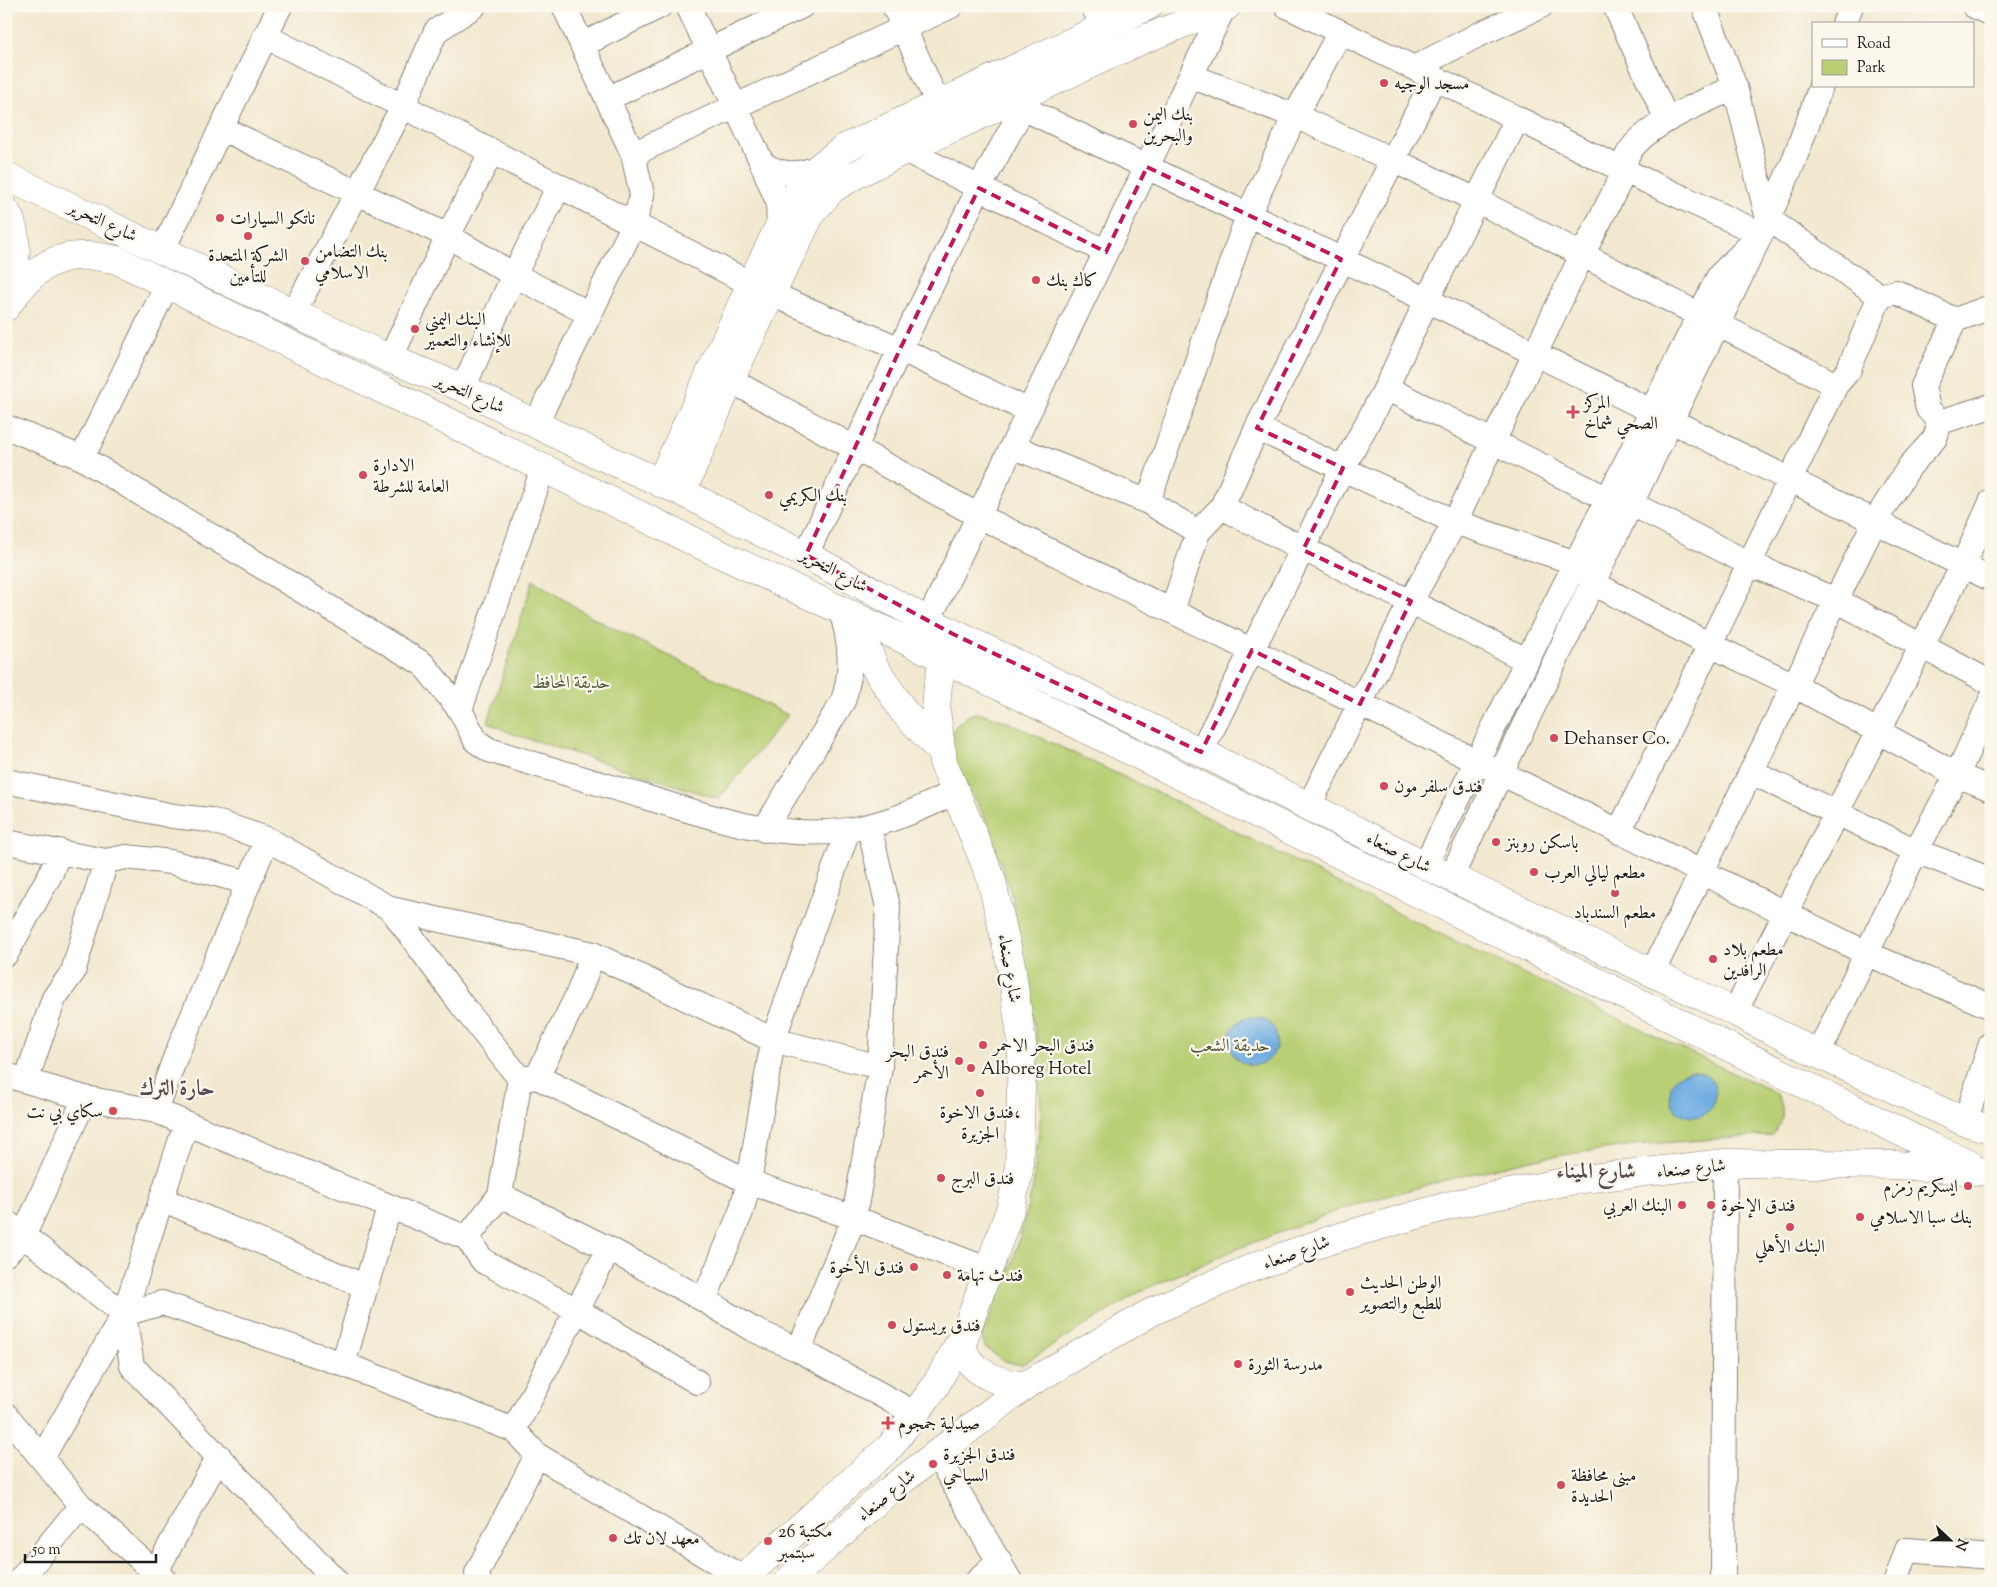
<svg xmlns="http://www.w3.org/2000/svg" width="1997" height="1587" viewBox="0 0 1997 1587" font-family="'Sorts Mill Goudy',Amiri,serif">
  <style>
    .green { fill: #b8cf74; stroke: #6a7648 }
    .water { fill: #70ade2; stroke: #46647f }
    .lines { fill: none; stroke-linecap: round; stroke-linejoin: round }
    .minor-casing { stroke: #878276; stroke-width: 26 }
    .major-casing { stroke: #878276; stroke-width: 29 }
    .highway-casing { stroke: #878276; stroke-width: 29 }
    .minor { stroke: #fff; stroke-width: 24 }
    .major { stroke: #fff; stroke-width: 28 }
    .highway { stroke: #fff; stroke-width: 28 }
    .marked { fill: none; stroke: #c2185b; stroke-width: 4; stroke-dasharray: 10 6; stroke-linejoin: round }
    .poi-dot { fill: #d1495b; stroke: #fbf7ec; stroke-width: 2 }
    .labels { text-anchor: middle; stroke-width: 4.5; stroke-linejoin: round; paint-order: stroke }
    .poi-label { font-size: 18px; fill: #1c1c1c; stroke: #fbf7ec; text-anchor: start }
    .street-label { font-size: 18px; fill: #1c1c1c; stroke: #fbf7ec }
    .park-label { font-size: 18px; fill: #535b3b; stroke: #fbf7ec }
    .district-label { font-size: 22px; font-weight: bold; fill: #594851; stroke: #fbf7ec }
  </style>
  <rect width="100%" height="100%" fill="#fbf7ec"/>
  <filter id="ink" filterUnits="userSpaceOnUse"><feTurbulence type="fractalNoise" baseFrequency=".02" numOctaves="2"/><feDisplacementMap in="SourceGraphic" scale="10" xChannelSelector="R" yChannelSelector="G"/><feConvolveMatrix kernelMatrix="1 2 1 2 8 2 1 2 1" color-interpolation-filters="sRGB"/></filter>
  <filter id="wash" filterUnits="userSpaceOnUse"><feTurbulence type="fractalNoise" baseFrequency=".0096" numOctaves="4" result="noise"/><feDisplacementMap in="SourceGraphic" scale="20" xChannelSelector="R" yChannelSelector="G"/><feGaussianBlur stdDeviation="1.12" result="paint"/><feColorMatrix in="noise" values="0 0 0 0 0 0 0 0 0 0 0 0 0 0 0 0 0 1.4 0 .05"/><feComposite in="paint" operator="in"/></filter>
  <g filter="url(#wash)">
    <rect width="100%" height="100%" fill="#f2e8cf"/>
    <path class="green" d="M533,580L591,617L788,715L719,799L510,733L488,722Z
      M974,713L985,714L1008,722L1179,803L1444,936L1776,1093C1786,1110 1784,1121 1772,1135L1633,1145L1535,1159L1442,1181L1347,1207L1242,1247L1141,1291L1021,1365L1004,1361L984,1347L982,1335L1013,1261L1033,1187L1041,1110L1036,1036L1011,893L985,818L953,761L949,740L955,727L966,717Z"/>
    <path class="water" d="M1229 1041a24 24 0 1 1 48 0a24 24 0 1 1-48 0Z
      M1670 1094a23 23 0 1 1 46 0a23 23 0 1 1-46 0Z"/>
  </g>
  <g filter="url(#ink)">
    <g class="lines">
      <defs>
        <path id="minor" d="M688,6L762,163
          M894,6L938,104
          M1093,6L1103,27
          M1287,6L1625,171L1761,234L1793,163L1821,86
          M1615,6L1667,120
          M1704,6L1735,87L1768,219L1880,296L1896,292L1955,320
          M1974,6L1991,14
          M1844,24L1851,6
          M265,36L771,294L900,349L1029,411
          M582,45L660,6
          M1414,68L1478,35L1541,6
          M1191,76L1295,116L1393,160L1476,200L1836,385
          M607,99L802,6
          M1010,102L1427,300L1991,579
          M221,128L448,236L514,275L590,314
          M905,150L1106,252
          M633,154L951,6
          M779,227L778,202L762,163C780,176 798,176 819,167
          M163,249L280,6
          M294,312L403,106L436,31L474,6
          M390,359L448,236L492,151
          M730,380L979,516L1866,953L1991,1007
          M463,388L514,275L559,186
          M1386,388L1608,499
          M1940,422L1991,406
          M536,423L634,224L642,195L633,154L564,6
          M6,427L82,458L423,664L460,710L476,741L489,750C541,766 593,782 645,797C712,818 777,840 848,830C887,824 921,809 955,792
          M1257,428L1455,522L1576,563L1595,584L1710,645L1794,685L1957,775L1991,789
          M1012,446L1148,502L1198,532
          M82,458L167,285
          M1148,502L1248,215L1295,116L1340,32
          M1632,504L1750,564L1836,600L1991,683
          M1222,507C1323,560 1425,608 1526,660
          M806,555L900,349L979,188L1023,108
          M1172,611L1198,532L1222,507L1257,428L1434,79
          M928,621L1223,9
          M460,710L543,468
          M1201,752L1343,468L1386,388L1427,300L1517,119
          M1751,772L1916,851L1991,880
          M6,781L173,816L210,820L267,839L391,909L593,954L773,1040L880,1067
          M1309,806L1411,601L1455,522L1582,255L1625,171C1625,166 1625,161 1627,156C1642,125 1705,102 1735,87
          M764,830L843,701C853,670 851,642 841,611
          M1619,832L1836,385L1848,371L1880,296
          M6,842L106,861L126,857L171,862L249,883
          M1425,865L1719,276L1761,234L1451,877
          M391,909L461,1004L520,1079L537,1077L749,1182L854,1218L989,1270
          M6,954L51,873L59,851
          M1652,973L1875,521L1910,466L1935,438L1940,422L1928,409L1923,386L1955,320L1991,307
          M1735,1012L1963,565L1991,502
          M1818,1054L1916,851L1957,775L1991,700
          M6,1075L85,1098L156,1111L467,1238L500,1195L609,1249L704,1300L752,1329L799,1350L916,1414
          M537,1077L578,994L593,954
          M26,1081L54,998L73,972L106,861
          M156,1111L175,1058L267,839
          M1965,1122L1991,1044
          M500,1195L520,1079
          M162,1199L366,1287
          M6,1222L124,1314L132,1366L336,1581
          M467,1238L483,1261L577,1310L697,1382
          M6,1254L23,1237L85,1098
          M704,1300L741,1212L749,1182L773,1040L848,830
          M124,1314L162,1303L343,1364L514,1430L537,1455L743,1578
          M799,1350L854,1218L880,1067L888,907L869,826
          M343,1364L389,1208
          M6,1415L81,1506L165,1581
          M514,1430L609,1249
          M937,1455L1010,1581
          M42,1458L124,1314L186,1124
          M155,1573L219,1456
          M19,1581L81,1506
          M479,1581L477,1573L537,1455
          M977,1581L1000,1561
          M1723,1581L1725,1163
          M1896,1581L1907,1550L1991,1557"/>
        <path id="major" d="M6,176L390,359L463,388L592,452L682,492L806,555L928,621
          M6,211C21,236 17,270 6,295
          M6,307C37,262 63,247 117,260L705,547L916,645
          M660,483L751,284L793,198L819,167L845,148L1148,6
          M682,492L730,380L771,294L812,212L832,189L857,174L905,150L1142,40L1227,6"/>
        <path id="highway" d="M853,615L874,666L904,712L942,752
          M928,621L1201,752L1425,865L1735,1012L1818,1054L1965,1122L1991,1129
          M916,645L1931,1147L1969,1163
          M966,1331C964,1339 961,1347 965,1354C975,1375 1005,1385 1026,1385
          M740,1581L890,1447L934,1388L966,1331L1011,1207L1019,1170L1022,1044L1011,965L991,878L943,762L936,710L938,684L944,658
          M788,1581L887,1492L1026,1385L1155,1310L1256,1266L1333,1239L1455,1204L1574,1180L1725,1163L1896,1165L1991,1172"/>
      </defs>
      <use href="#minor" class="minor-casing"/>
      <use href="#major" class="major-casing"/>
      <use href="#highway" class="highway-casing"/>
      <use href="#minor" class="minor"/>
      <use href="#major" class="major"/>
      <use href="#highway" class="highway"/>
    </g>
  </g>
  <path class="marked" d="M1147,167L1341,259L1257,428L1343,468L1303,550L1411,601L1360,704L1252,650L1201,752L953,634L806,555L900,349L979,188L1106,252Z"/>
  <g class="poi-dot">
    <circle cx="1384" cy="83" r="5"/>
    <circle cx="1133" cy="124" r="5"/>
    <circle cx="220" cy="218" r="5"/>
    <circle cx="248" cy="236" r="5"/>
    <circle cx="305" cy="261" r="5"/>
    <circle cx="1036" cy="280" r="5"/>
    <circle cx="415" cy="329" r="5"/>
    <path d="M1570.5 404.5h5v5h5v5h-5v5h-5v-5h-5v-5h5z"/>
    <circle cx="363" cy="475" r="5"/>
    <circle cx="769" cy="495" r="5"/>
    <circle cx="1554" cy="738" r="5"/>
    <circle cx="1384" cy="786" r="5"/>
    <circle cx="1496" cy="842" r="5"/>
    <circle cx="1534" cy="872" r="5"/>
    <circle cx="1615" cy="893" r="5"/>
    <circle cx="1713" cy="959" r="5"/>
    <circle cx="983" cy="1045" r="5"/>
    <circle cx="959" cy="1061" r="5"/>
    <circle cx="971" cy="1068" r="5"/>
    <circle cx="980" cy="1093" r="5"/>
    <circle cx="113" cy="1111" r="5"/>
    <circle cx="941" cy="1178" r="5"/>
    <circle cx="1968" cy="1186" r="5"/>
    <circle cx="1682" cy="1205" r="5"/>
    <circle cx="1711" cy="1205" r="5"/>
    <circle cx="1860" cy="1217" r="5"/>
    <circle cx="1790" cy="1227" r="5"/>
    <circle cx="914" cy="1267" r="5"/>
    <circle cx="947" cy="1275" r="5"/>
    <circle cx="1350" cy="1292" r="5"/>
    <circle cx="892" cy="1325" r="5"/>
    <circle cx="1238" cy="1364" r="5"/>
    <path d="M885.5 1415.5h5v5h5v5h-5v5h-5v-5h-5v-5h5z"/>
    <circle cx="933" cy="1464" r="5"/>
    <circle cx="1561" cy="1485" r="5"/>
    <circle cx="613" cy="1538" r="5"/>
    <circle cx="768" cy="1541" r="5"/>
  </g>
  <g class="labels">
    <g class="poi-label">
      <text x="1394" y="89">مسجد الوجيه</text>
      <text x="1143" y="120">بنك اليمن<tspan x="1143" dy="21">والبحرين</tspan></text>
      <text x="230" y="224">ناتكو السيارات</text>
      <text x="315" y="257">بنك التضامن<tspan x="315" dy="21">الاسلامي</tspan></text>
      <text x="248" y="261" text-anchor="middle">الشركة المتحدة<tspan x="248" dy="21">للتأمين</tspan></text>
      <text x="1046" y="286">كاك بنك</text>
      <text x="425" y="325">البنك اليمني<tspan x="425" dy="21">للإنشاء والتعمير</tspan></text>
      <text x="1584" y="408">المركز<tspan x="1584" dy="21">الصحي شماخ</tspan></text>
      <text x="373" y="471">الادارة<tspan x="373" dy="21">العامة للشرطة</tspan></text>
      <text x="779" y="501">بنك الكريمي</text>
      <text x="1564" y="744">Dehanser Co.</text>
      <text x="1394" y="792">فندق سلفر مون</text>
      <text x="1506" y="848">باسكن روبنز</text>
      <text x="1544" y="878">مطعم ليالي العرب</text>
      <text x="1615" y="918" text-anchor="middle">مطعم السندباد</text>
      <text x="1723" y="955">مطعم بلاد<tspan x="1723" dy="21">الرافدين</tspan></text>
      <text x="993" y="1051">فندق البحر الاحمر</text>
      <text x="949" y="1057" text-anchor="end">فندق البحر<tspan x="949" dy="21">الأحمر</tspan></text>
      <text x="981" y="1074">Alboreg Hotel</text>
      <text x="103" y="1117" text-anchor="end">سكاي بي نت</text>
      <text x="980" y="1118" text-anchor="middle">فندق الاخوة،<tspan x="980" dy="21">الجزيرة</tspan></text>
      <text x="951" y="1184">فندق البرج</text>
      <text x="1958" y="1192" text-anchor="end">ايسكريم زمزم</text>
      <text x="1672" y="1211" text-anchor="end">البنك العربي</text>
      <text x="1721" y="1211">فندق الإخوة</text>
      <text x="1870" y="1223">بنك سبا الاسلامي</text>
      <text x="1790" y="1252" text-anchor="middle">البنك الأهلي</text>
      <text x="904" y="1273" text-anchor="end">فندق الأخوة</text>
      <text x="957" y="1281">فندث تهامة</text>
      <text x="1360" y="1288">الوطن الحديث<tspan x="1360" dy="21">للطبع والتصوير</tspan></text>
      <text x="902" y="1331">فندق بريستول</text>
      <text x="1248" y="1370">مدرسة الثورة</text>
      <text x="898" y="1429">صيدلية جمجوم</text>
      <text x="943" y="1460">فندق الجزيرة<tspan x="943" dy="21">السياحي</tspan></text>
      <text x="1571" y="1481">مبنى محافظة<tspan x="1571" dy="21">الحديدة</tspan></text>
      <text x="778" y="1537">مكتبة 26<tspan x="778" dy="21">سبتمبر</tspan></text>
      <text x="623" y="1544">معهد لان تك</text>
    </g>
    <g class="street-label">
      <text transform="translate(103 221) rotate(25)" y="6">شارع التحرير</text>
      <text transform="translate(470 393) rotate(24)" y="6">شارع التحرير</text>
      <text transform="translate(834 570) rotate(28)" y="6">شارع التحرير</text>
      <text transform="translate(1399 852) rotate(27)" y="6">شارع صنعاء</text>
      <text transform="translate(1010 968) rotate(80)" y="6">شارع صنعاء</text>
      <text transform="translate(1691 1168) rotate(-6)" y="6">شارع صنعاء</text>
      <text transform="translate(1296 1252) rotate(-20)" y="6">شارع صنعاء</text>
      <text transform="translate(886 1495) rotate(-40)" y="6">شارع صنعاء</text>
    </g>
    <g class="park-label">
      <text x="571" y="688">حديقة المحافظ</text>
      <text x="1230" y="1051">حديقة الشعب</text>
    </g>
    <g class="district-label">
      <text x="177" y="1095">حارة الترك</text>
      <text x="1596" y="1178">شارع الميناء</text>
    </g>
  </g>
  <rect width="1997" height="1587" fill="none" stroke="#fbf7ec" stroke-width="25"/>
  <rect x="1812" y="22" width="162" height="65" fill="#fbf7ec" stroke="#a29f99"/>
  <rect x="1822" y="39" width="25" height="8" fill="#ffffff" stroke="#a29f99"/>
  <text x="1857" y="48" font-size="15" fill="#1c1c1c">Road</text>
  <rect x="1822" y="60" width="25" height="15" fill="#b8cf74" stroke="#a29f99"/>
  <text x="1857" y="72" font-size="15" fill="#1c1c1c">Park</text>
  <g transform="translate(1950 1540) rotate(112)" stroke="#fbf7ec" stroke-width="4" paint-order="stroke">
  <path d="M0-4L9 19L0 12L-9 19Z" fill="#1c1c1c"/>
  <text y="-8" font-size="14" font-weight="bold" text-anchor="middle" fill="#1c1c1c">N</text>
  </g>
  <path d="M25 1554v8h131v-8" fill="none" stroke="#1c1c1c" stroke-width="2.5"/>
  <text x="32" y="1554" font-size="15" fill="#1c1c1c" stroke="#fbf7ec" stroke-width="4" paint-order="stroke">50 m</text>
</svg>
